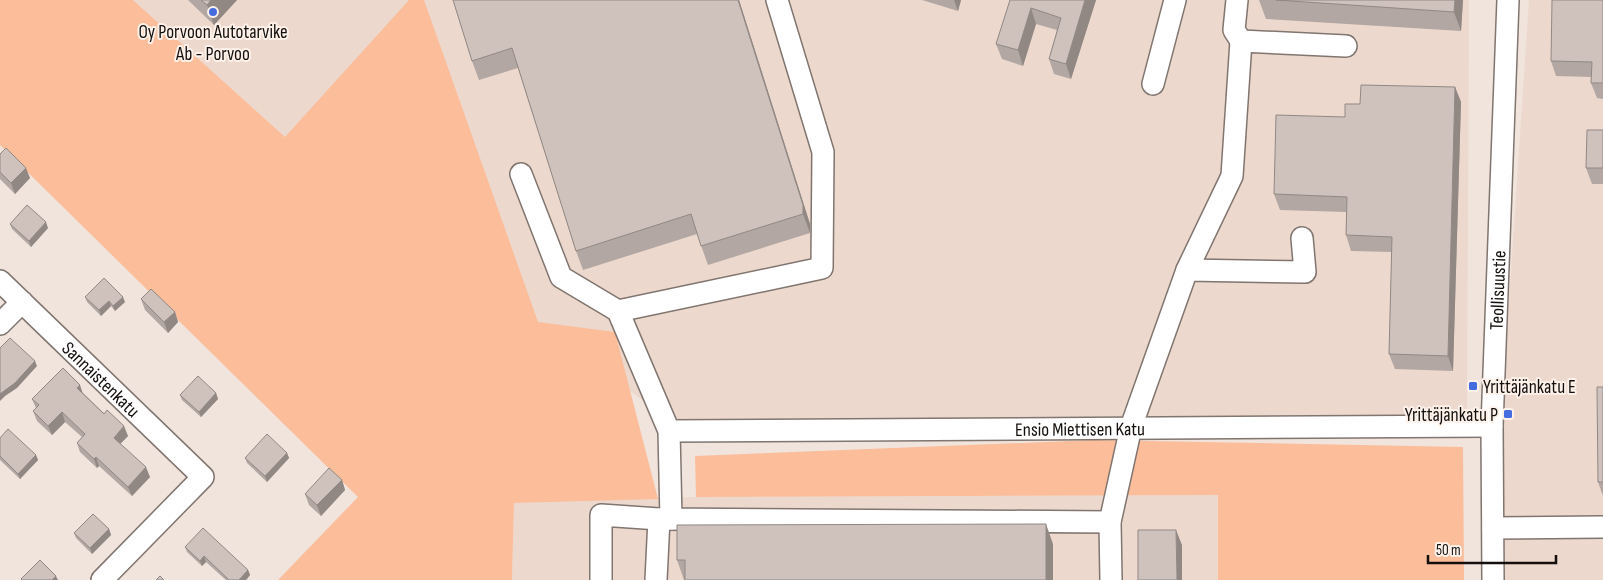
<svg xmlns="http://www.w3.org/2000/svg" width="1603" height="580" viewBox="0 0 1603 580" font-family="'Sofia Sans Condensed',sans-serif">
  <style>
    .built { fill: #ecd8cd }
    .green { fill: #fbbd9a }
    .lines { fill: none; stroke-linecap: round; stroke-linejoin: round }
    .minor-casing { stroke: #80756f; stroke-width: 24 }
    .minor { stroke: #fff; stroke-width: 21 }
    .wall { fill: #b2a7a2 }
    .shaded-wall { fill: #918884 }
    .building { fill: #cfc2bc; stroke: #918884 }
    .poi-dot { fill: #446cdf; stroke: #fef1ea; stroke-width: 2 }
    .labels { text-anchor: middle; stroke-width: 4; stroke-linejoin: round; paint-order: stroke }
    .poi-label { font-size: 19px; fill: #140f0d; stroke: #fef1ea }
    .street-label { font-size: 19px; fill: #140f0d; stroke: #fef1ea }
  </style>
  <rect width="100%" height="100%" fill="#f0e4dd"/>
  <path class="built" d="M133,0H1469L1467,416L668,419L285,137Z
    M1529,0H1603V580H1500V437Z
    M1218,495V580H512L514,503L696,497Z"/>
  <path class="green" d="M0,0H133L285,137L409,0H424L538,322L615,332L658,499L514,503L512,580H278L358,497L0,145Z
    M1095,440L1463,447L1464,580H1218V495L696,497L695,456Z"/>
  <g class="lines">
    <defs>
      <g id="minor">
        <path d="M1237,0L1234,30L1241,41"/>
        <path d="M1153,84L1175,0"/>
        <path d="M521,174L561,277L618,311L669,431L671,519"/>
        <path d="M1187,270L1232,176L1241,41L1346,46"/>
        <path id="s1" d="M0,281L203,477L102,580"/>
        <path d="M618,311L822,268L823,152L777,0"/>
        <path d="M0,324L22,302"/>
        <path id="s2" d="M669,431L1492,426"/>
        <path d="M1493,528L1603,527"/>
        <path d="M601,580V515L659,519L1110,522"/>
        <path d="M656,580L659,519"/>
        <path d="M1111,580L1110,522L1131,427L1187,270L1305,272L1302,238"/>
        <path id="s3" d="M1493,580L1492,426L1508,0"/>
      </g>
    </defs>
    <use href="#minor" class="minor-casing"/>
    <use href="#minor" class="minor"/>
  </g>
  <path class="wall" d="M188,0H237L214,25Z
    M453,0H739L810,224V233L708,265L697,234L583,270L576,251L518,68L479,80L472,61Z
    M922,0H961L958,11Z
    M1010,0H1096L1071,79L1054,74L1049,59L1057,30L1036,24L1023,66L1002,59L996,44Z
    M1259,0H1463L1461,31L1266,19Z
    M1603,0V99L1597,98L1591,83L1592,77L1556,76L1551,61Z
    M1455,87L1461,102L1453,371L1395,369L1389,354L1392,252L1351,251L1346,235V212L1280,210L1274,194L1345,117L1360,104Z
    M1603,130V184H1592L1586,168Z
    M0,154L30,178L15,194L0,179Z
    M10,224L48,228L31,247L12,229Z
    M85,297L125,302L115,311L111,306L101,316L87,302Z
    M141,299L175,312L178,322L168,333L145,310Z
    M1603,387V496L1598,482Z
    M83,393L128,436L120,444L150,477L132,496L99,466L97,468L80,452L77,443L82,437L65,422L52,435L37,421L33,411L36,408L32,399Z
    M216,393L218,399L201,417L182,400L180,395Z
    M0,438L36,455L38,460L20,479L0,460Z
    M287,453L289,458L267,482L247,463L245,458Z
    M342,480L345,490L321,516L309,505L305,494Z
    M109,529L111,535L92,554L76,538L74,533Z
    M1053,544V580H684L677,560Z
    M185,547L248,570L250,575L246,580H226L206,562L202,566L187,552Z"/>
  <path class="shaded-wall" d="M211,0H237L214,25L207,5Z
    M738,0H739L810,224V233L803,214Z
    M954,0H961L958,11Z
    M1085,0H1096L1071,79L1066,64Z
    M1455,0H1463L1461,31L1454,12Z
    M1031,8L1036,24L1023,66L1018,50Z
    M1455,87L1461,102L1453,371L1448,356Z
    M26,168L30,178L15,194L11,183Z
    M46,222L48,228L31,247L29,241Z
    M123,297L125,302L115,311L113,306Z
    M109,301L111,306L101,316L99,310Z
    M175,312L178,322L168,333L164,322Z
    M35,361L37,366L17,388L5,396L0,401V394Z
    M80,385L83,394L77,388Z
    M216,393L218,399L201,417L199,412Z
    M62,412L65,422L52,435L48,426Z
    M124,426L128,436L117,447L114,438Z
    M287,453L289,458L267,482L265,476Z
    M36,455L38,460L20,479L18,474Z
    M96,457L99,466L97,468L94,459Z
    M146,467L150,477L132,496L128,487Z
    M342,480L345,490L321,516L317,505Z
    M1046,524L1053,544V580H1046Z
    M109,529L111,535L92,554L90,548Z
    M1176,530L1182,545V580H1177Z
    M204,556L206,562L202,566L200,561Z
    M248,570L250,575L246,580H239Z
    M56,576L58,580H52Z"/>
  <path class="building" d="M201,0H211L207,5Z
    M453,0H738L803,205V214L701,246L691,214L576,251L512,48L472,61Z
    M1010,0H1085L1066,64L1049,59L1061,18L1031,8L1018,50L996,44Z
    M1276,0H1455L1454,12Z
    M1552,0H1603V83H1591L1592,62L1551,61Z
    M1361,85L1455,87L1448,356L1389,354L1392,237L1346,235L1347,197L1274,194L1276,115L1345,117V104H1360Z
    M1587,130H1603V168H1586Z
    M6,148L26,168L11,183L0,172V154Z
    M27,205L46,222L29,241L10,224Z
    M104,278L123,297L113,306L109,301L99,310L85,297Z
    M151,289L175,312L164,322L141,299Z
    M10,338L35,361L15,383L0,394V348Z
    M63,368L80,385L77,388L104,414L107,410L124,426L114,438L146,467L128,487L96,457L94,459L77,443L85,434L62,412L48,426L33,411L39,405L32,399Z
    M198,376L216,393L199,412L180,395Z
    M1597,387H1603V482H1598Z
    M8,429L36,455L18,474L0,456V438Z
    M267,434L287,453L265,476L245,458Z
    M329,468L342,480L317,505L305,494Z
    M93,514L109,529L90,548L74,533Z
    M1046,524V580H685V560H677V525Z
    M203,528L248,570L239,580H229L204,556L200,561L185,547Z
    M1138,530H1176L1177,580H1138Z
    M40,560L56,576L52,580H22L21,579Z
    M160,576L164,580H156Z"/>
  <g class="poi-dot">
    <circle cx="213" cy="12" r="5"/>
    <rect x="1468" y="381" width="10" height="10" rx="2.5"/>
    <rect x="1503" y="409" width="10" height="10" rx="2.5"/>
  </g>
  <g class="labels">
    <g class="poi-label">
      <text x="213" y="38">Oy Porvoon Autotarvike<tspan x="213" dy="22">Ab - Porvoo</tspan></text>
      <text x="1483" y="393" text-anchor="start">Yrittäjänkatu E</text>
      <text x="1498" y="421" text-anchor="end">Yrittäjänkatu P</text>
    </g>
    <g class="street-label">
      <text dy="7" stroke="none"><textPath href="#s3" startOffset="290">Teollisuustie</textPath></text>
      <text dy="7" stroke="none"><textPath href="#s1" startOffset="141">Sannaistenkatu</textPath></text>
      <text dy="7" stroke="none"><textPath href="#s2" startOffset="411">Ensio Miettisen Katu</textPath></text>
    </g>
  </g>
  <path d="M1428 555v8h128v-8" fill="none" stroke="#140f0d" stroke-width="2.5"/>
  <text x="1436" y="555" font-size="15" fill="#140f0d" stroke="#fef1ea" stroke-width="4" paint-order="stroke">50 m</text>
</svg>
